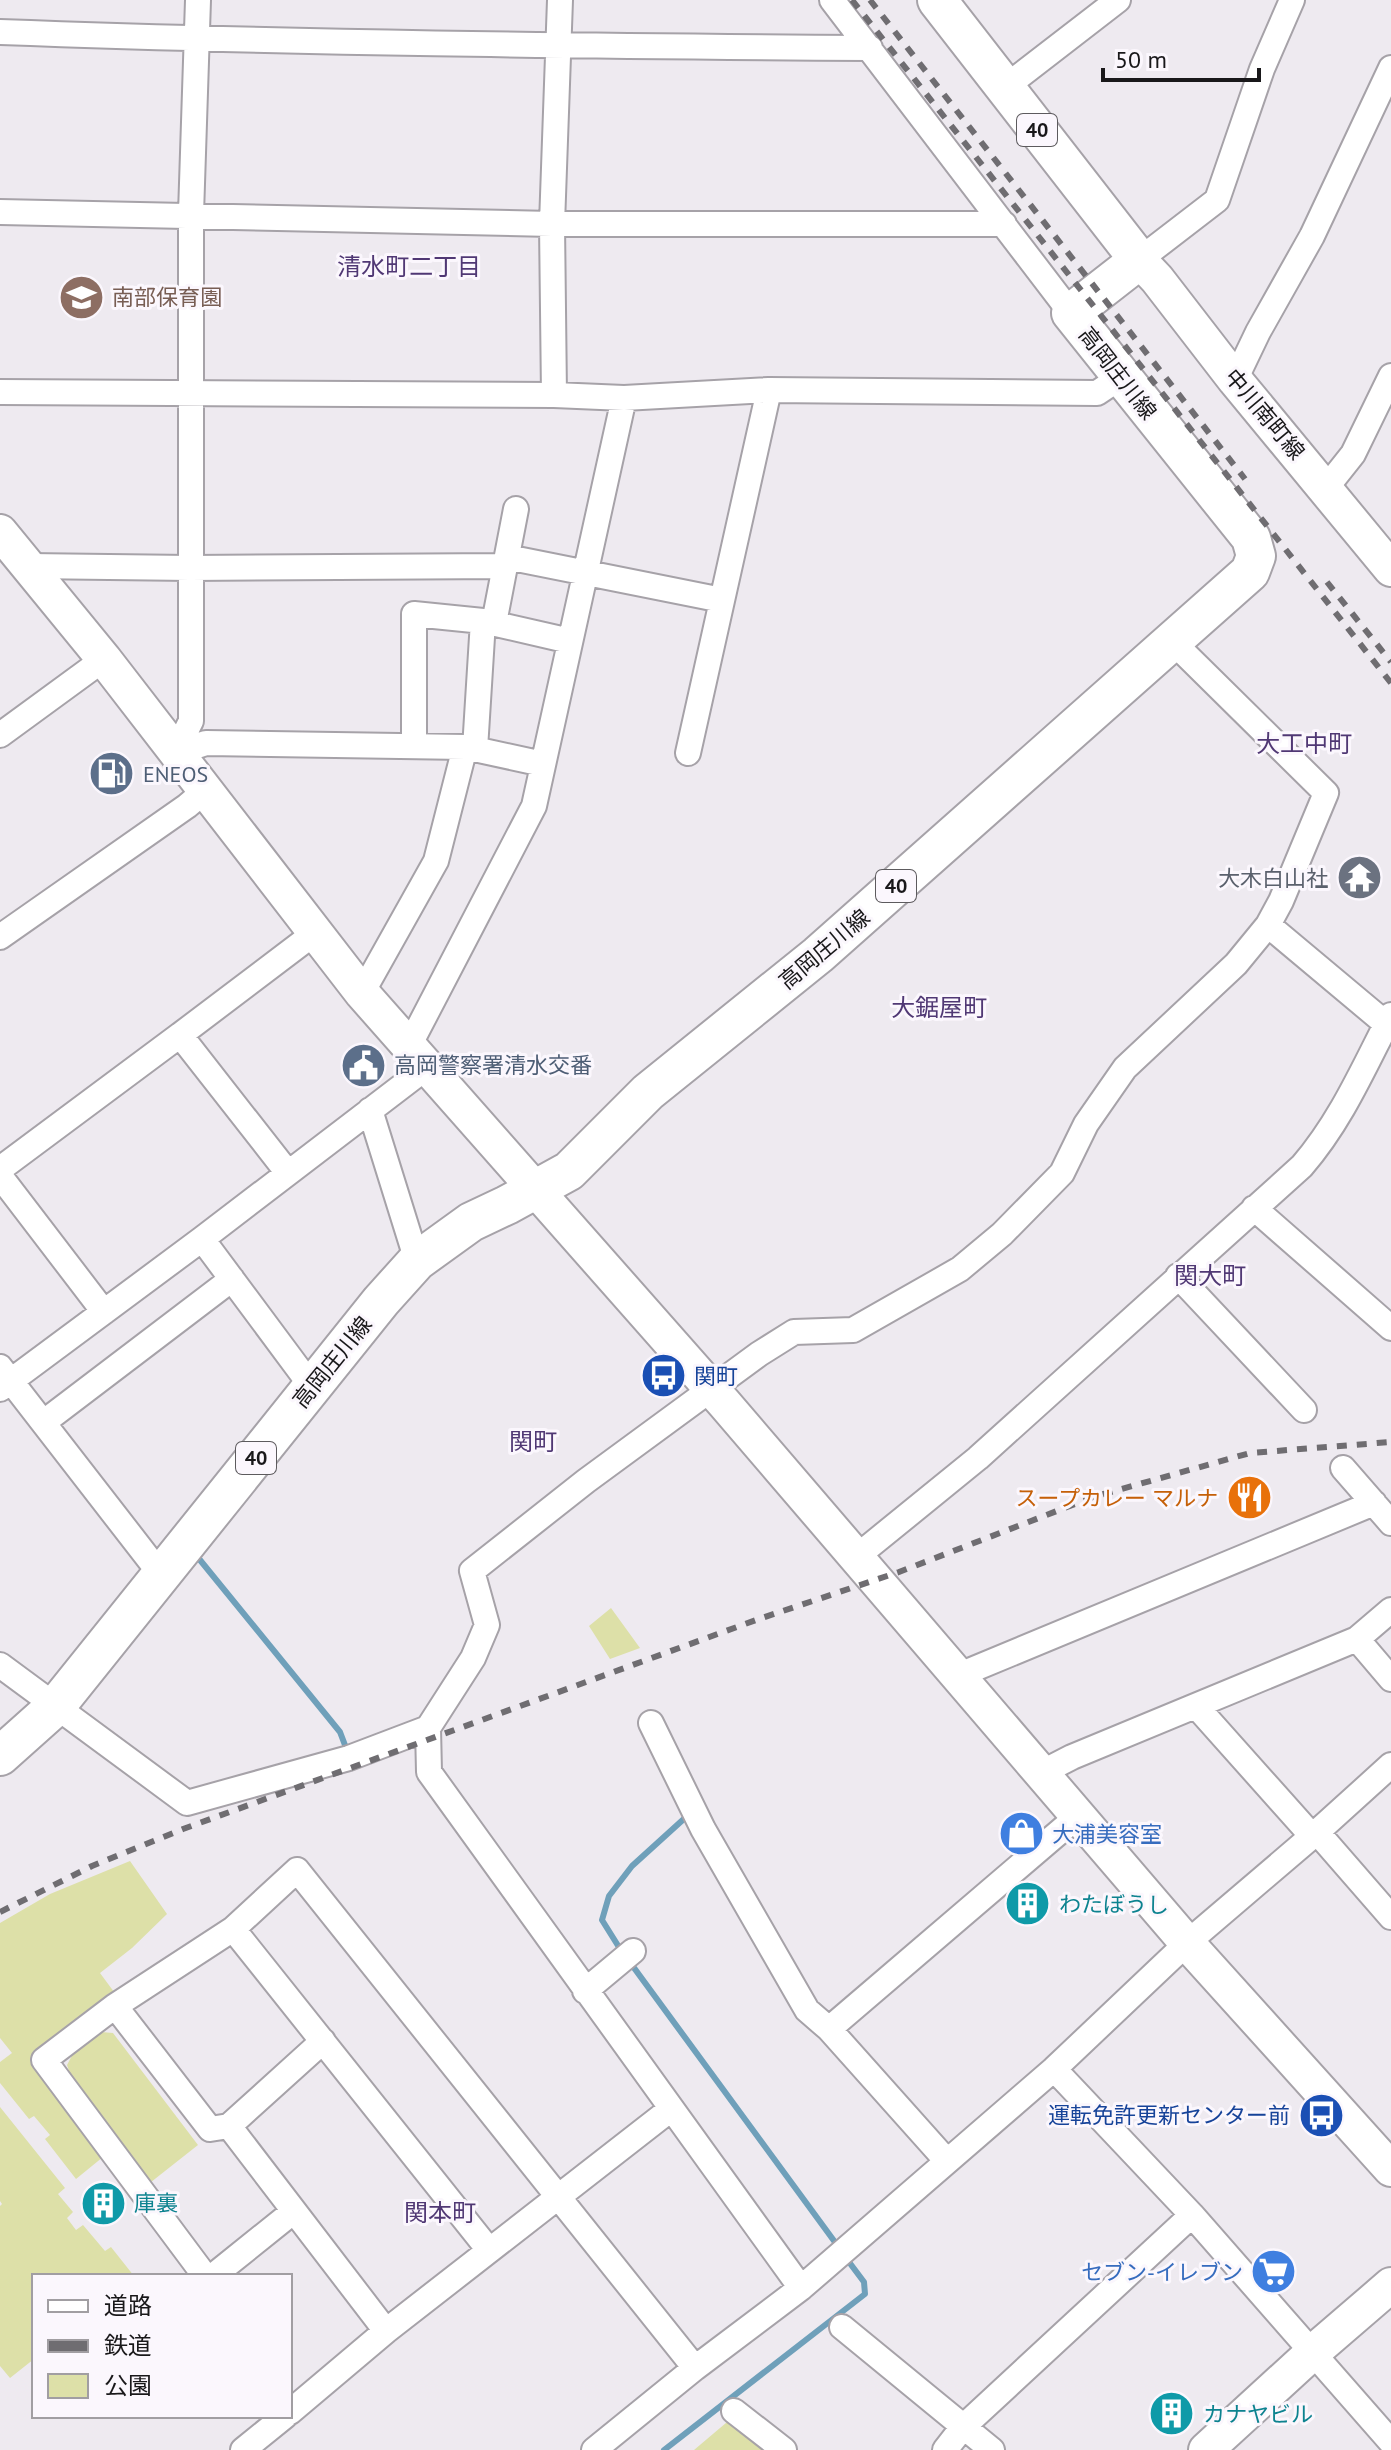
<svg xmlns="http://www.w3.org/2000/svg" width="1391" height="2450" viewBox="0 0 1391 2450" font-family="'PT Sans','Noto Sans JP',sans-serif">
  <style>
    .green { fill: #dde0a8 }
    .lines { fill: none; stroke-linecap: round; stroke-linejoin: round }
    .stream { stroke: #6fa0ba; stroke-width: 6 }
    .street-casing { stroke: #a6a2a8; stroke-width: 28 }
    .secondary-casing { stroke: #a6a2a8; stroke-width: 38 }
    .primary-casing { stroke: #a6a2a8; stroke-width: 42 }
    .street { stroke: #fff; stroke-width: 24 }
    .secondary { stroke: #fff; stroke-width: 34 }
    .primary { stroke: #fff; stroke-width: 38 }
    .rail { stroke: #6f6d71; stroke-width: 6; stroke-dasharray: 10 10; stroke-linecap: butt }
    .labels { text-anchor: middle; stroke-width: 6; stroke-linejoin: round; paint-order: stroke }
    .shield { fill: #fbf7fd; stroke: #5d5b5e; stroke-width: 2 }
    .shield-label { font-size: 20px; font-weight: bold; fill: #19181a }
    .education-label { font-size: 22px; fill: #785e54; stroke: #fbf7fd; text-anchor: start }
    .street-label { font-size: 22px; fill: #19181a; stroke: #fbf7fd }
    .service-label { font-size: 22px; fill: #4e5e75; stroke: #fbf7fd; text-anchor: start }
    .worship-label { font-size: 22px; fill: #5b616d; stroke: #fbf7fd; text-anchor: end }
    .transit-label { font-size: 22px; fill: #164399; stroke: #fbf7fd; text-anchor: start }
    .food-label { font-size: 22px; fill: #c56008; stroke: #fbf7fd; text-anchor: end }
    .shop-label { font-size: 22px; fill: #366cbe; stroke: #fbf7fd; text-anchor: start }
    .culture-label { font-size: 22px; fill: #0d838f; stroke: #fbf7fd; text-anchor: start }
    .neighbourhood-label { font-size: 24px; fill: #503874; stroke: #fbf7fd }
  </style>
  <rect width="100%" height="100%" fill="#eeeaf0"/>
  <path class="green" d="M611,1608L640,1648L610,1659L589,1626Z
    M130,1861L167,1914L132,1948L100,1973L117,1996L35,2057L103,2157L76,2179L45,2139L50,2135L34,2116L29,2119L0,2083V2062L12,2053L0,2038V1923L50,1894Z
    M101,2032L113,2033L198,2145L146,2186L74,2085L67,2065L75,2050Z
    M0,2107L65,2188L58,2194L73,2212L67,2218L76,2230L83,2225L105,2251L111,2247L134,2276H34V2359L10,2378L0,2366V2206L2,2204L0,2201Z
    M733,2417L773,2450H694Z"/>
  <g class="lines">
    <path class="stream" d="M200,1560L340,1732L348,1753
      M622,1952L602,1920L609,1896L632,1866L686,1817
      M629,1961L840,2249
      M664,2450L865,2294L864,2282L846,2258"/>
    <defs>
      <path id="street" d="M832,0L1071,313
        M0,32C290,43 580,46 870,48
        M1004,88L1118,0
        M0,212L552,224H1004
        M1139,260L1217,200L1262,69L1292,0
        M1235,380L1258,332L1312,236L1391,68
        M0,392L554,395L624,398L769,390L1097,393L1121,377
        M554,395L552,224L560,0
        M1326,488L1353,454L1391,376
        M507,557L722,600
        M28,566L190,568L505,566
        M494,623L516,509
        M0,735L104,659
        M414,746V614L483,621L570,641
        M475,749L483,621
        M175,753L191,721V214L198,0
        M175,753L206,743L465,747L543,764
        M688,753L769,390
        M1268,925L1391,1028
        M0,937L187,806L206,790
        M362,993L436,861L465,747
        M409,1046L534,806L624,398
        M370,1110L417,1261
        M0,1169L180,1035
        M288,1173L180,1035L316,932
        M0,1176L104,1312
        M1254,1208L1391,1328
        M202,1239L312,1387
        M1178,1276L1304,1410
        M0,1367L162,1576
        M0,1389L202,1239L427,1067
        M44,1422L232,1279
        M1343,1468L1391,1523
        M855,1558L978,1458L1302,1166C1341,1121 1364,1067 1391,1015
        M1391,1610L1357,1639L1391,1679
        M0,1665L187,1803L349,1758L428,1728
        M957,1676L1374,1503
        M1196,1706L1312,1836
        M651,1723L703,1829L807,2010L829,2029L946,2160
        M1041,1773L1072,1757L1357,1639
        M1317,1832L1391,1917
        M233,1929L489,2250
        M585,1991L633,1951
        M115,2006L44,2060L205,2276
        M829,2029L1078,1816
        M1054,2069L1192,2215L1391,2442
        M229,2126L323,2041
        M213,2276L294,2211
        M801,2288L429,1772L428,1728L473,1658L487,1625L472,1571L586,1481L759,1354L794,1332L853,1330L960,1269L1002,1234L1062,1173L1086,1124L1125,1068L1236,964L1268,925L1281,901L1326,793L1173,642
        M842,2327L992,2450
        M386,2331L229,2126L210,2129L115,2006L233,1929L297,1870L695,2368
        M734,2411L784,2450
        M290,2412L386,2331L671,2109
        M243,2450L285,2416
        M594,2450L695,2368L801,2288L1054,2069L1187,1943L1317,1832L1391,1765
        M945,2450L963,2427L1192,2215"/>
      <path id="secondary" d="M1139,260L1157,279L1235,380L1391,569
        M0,532L104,659L362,993L724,1403L1187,1943L1391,2169
        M1206,2450L1312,2353L1391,2285"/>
      <path id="primary" d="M0,1756L56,1706L381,1301L417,1261L471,1222L507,1205L569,1171L648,1092L818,955L1250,572L1256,556L1251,538L1071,313L1139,260L937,0"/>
    </defs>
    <use href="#street" class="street-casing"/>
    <use href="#secondary" class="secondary-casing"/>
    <use href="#primary" class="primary-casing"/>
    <use href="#street" class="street"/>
    <use href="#secondary" class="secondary"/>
    <use href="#primary" class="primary"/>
    <path class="rail" d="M852,0L1391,683
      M870,0L1245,479
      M1327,582L1391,662
      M0,1912L92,1866L183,1829L756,1620L899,1572L1093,1497L1250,1453L1391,1442"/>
  </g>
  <defs>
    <symbol id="school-disc" viewBox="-11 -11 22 22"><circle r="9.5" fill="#8d6e63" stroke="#fbf7fd"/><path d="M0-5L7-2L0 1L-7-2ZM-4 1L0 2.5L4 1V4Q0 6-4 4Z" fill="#fff"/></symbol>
    <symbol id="fuel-disc" viewBox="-11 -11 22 22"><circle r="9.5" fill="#5c6f8a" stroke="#fbf7fd"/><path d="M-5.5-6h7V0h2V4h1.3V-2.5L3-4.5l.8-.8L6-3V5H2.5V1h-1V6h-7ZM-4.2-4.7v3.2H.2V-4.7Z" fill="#fff"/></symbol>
    <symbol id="temple-disc" viewBox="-11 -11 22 22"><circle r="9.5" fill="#6b7280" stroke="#fbf7fd"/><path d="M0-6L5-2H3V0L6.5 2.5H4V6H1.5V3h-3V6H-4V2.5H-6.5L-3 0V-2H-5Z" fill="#fff"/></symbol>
    <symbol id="civic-disc" viewBox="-11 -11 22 22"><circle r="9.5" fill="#5c6f8a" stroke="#fbf7fd"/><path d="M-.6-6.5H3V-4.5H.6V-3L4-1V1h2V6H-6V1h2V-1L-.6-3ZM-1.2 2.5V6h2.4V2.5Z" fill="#fff"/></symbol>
    <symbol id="bus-disc" viewBox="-11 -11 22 22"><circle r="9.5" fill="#1a4fb4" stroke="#fbf7fd"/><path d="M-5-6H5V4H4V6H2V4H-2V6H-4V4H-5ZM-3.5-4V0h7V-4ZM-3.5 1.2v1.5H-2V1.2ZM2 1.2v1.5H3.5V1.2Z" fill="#fff"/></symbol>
    <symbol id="restaurant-disc" viewBox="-11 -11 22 22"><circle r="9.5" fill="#e8710a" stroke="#fbf7fd"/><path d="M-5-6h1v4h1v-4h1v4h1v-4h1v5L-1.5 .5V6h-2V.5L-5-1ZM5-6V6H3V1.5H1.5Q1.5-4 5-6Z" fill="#fff"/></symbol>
    <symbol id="shop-disc" viewBox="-11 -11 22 22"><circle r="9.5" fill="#3f7fe0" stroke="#fbf7fd"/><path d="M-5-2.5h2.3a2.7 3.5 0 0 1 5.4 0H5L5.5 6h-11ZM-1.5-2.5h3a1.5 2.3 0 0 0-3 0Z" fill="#fff"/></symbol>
    <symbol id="building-disc" viewBox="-11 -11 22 22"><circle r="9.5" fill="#0f9aa8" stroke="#fbf7fd"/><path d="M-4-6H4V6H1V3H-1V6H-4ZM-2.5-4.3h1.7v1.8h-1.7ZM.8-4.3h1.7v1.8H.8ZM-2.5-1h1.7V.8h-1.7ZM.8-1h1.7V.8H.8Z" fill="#fff"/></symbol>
    <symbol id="supermarket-disc" viewBox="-11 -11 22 22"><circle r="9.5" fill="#3f7fe0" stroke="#fbf7fd"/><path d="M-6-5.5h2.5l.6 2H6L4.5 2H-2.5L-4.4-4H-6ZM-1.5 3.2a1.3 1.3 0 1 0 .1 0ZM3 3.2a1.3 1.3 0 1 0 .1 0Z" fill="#fff"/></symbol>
  </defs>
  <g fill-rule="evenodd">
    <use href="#school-disc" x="56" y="272" width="51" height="51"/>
    <use href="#fuel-disc" x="86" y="748" width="51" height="51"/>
    <use href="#temple-disc" x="1334" y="852" width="51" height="51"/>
    <use href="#civic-disc" x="338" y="1040" width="51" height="51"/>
    <use href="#bus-disc" x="638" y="1350" width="51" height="51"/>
    <use href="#restaurant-disc" x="1224" y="1472" width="51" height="51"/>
    <use href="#shop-disc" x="996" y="1808" width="51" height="51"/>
    <use href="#building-disc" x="1002" y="1878" width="51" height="51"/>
    <use href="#bus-disc" x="1296" y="2090" width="51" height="51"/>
    <use href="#building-disc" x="78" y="2178" width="51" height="51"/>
    <use href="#supermarket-disc" x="1248" y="2246" width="51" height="51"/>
    <use href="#building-disc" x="1146" y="2388" width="51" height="51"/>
  </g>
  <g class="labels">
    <g class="shield">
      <rect x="1017" y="114" width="40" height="32" rx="6"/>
      <rect x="876" y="870" width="40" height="32" rx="6"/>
      <rect x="236" y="1442" width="40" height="32" rx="6"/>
    </g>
    <g class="shield-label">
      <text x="1037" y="137">40</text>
      <text x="896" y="893">40</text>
      <text x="256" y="1465">40</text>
    </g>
    <g class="education-label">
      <text x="112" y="305">南部保育園</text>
    </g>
    <g class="street-label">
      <text transform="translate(1118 373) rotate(52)" y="8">高岡庄川線</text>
      <text transform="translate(1265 414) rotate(50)" y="8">中川南町線</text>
      <text transform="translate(824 949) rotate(-40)" y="8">高岡庄川線</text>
      <text transform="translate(332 1362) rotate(-51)" y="8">高岡庄川線</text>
    </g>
    <g class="service-label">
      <text x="143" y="782">ENEOS</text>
      <text x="394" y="1073">高岡警察署清水交番</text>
    </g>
    <g class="worship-label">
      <text x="1328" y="886">大木白山社</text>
    </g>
    <g class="transit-label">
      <text x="694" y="1384">関町</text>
      <text x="1290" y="2123" text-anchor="end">運転免許更新センター前</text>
    </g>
    <g class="food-label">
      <text x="1218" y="1506">スープカレー マルナ</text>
    </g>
    <g class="shop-label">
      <text x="1052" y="1842">大浦美容室</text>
      <text x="1243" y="2280" text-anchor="end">セブン-イレブン</text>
    </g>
    <g class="culture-label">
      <text x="1059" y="1912">わたぼうし</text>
      <text x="134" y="2211">庫裏</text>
      <text x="1203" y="2422">カナヤビル</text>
    </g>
    <g class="neighbourhood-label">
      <text x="409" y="275">清水町二丁目</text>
      <text x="1304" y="752">大工中町</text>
      <text x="939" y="1016">大鋸屋町</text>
      <text x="1210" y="1284">関大町</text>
      <text x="533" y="1450">関町</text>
      <text x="440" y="2221">関本町</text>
    </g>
  </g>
  <rect x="32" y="2274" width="260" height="144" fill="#fbf7fd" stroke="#a19ea2" stroke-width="2"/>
  <rect x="48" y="2300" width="40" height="12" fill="#ffffff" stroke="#a19ea2" stroke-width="2"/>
  <text x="104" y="2314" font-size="24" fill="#19181a">道路</text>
  <rect x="48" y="2340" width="40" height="12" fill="#6f6d71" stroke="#a19ea2" stroke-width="2"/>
  <text x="104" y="2354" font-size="24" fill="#19181a">鉄道</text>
  <rect x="48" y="2374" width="40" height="24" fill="#dde0a8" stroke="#a19ea2" stroke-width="2"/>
  <text x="104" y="2394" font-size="24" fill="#19181a">公園</text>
  <path d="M1103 68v12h156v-12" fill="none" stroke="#19181a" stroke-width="4"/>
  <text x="1115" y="68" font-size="24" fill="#19181a" stroke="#fbf7fd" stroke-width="6" paint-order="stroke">50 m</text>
</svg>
